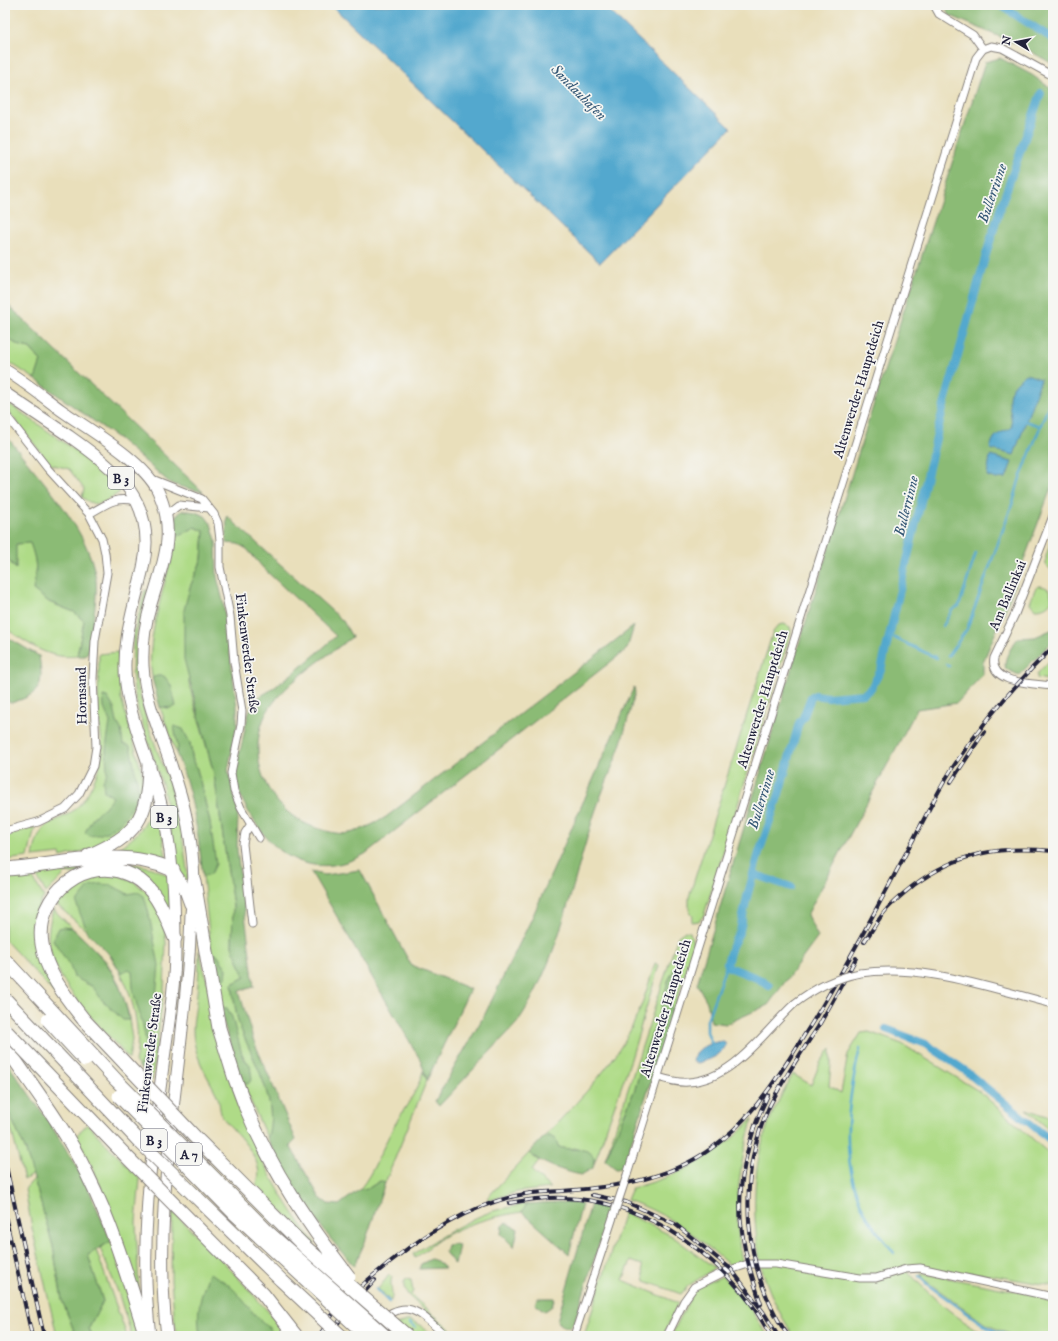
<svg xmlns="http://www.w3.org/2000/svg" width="1058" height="1341" viewBox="0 0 1058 1341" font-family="'IM FELL English',serif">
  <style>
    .green { fill: #afdb87; stroke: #687e61 }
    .forest { fill: #8bbb74; stroke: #566e58 }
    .water { fill: #52a8ce; stroke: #3a6584 }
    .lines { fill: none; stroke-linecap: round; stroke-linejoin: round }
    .stream { stroke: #52a8ce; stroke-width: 2.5 }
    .canal { stroke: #52a8ce; stroke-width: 8 }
    .street-casing { stroke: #86807b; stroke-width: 9 }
    .primary-casing { stroke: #86807b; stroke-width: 13 }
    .highway-casing { stroke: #86807b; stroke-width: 15 }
    .street { stroke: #fff; stroke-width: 7 }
    .primary { stroke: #fff; stroke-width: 11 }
    .highway { stroke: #fff; stroke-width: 13 }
    .rail-casing { stroke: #22223b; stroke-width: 4 }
    .rail { stroke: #f6f6f2; stroke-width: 2.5; stroke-dasharray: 8; stroke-linecap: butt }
    .street-bridge-casing { stroke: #86807b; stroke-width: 9; stroke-linecap: butt }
    .highway-bridge-casing { stroke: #86807b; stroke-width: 15; stroke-linecap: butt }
    .street-bridge { stroke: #fff; stroke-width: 7 }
    .highway-bridge { stroke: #fff; stroke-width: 13 }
    .labels { text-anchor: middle; stroke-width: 3.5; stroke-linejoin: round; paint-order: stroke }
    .shield { fill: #f6f6f2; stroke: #626272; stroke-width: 1 }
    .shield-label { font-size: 13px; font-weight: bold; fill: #22223b }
    .street-label { font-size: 14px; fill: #22223b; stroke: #f6f6f2 }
    .water-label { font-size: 15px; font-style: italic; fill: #355876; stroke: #f6f6f2 }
  </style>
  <rect width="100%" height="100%" fill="#f6f6f2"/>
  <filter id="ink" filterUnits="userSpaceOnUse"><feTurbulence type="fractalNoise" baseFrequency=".025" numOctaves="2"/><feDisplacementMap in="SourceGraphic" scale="8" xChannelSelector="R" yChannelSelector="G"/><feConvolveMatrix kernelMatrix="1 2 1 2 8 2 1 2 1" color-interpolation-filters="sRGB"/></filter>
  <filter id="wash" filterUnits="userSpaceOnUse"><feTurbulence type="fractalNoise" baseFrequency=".012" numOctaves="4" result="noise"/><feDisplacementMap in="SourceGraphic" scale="16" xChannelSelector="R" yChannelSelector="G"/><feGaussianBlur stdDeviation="0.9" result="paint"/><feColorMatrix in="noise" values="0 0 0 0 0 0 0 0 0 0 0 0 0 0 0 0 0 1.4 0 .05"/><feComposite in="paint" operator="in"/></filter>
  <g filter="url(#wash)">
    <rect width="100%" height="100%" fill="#e9dfbb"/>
    <path class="green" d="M5,337L20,346L30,348L41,361L35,379L9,362L5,356Z
      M5,401L106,472L120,487L119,493C104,502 97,510 82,497L84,489L69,469L50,464L5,407Z
      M195,527L204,531L202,559L190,587L189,684L214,774L233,906L232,946L245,977L232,984C234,997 235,1012 239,1024C251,1057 281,1103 267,1138L243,1084L250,1065C235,1051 237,1026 227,1008H219L215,984L227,969L217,955L211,952L203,876L211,874L215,864L210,822L197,769L193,762L190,743L175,726L178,748L176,753L160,707L170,708C165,699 154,687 152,676C144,636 170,577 175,535H181Z
      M1053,536V572L1046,565V556Z
      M30,542C37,561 37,570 34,590L49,602L74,612L84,621L77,656C48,660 28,643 5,628V556L15,568V544Z
      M1038,586C1049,586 1051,591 1052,601C1047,607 1043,609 1035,609L1030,603L1035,589Z
      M145,590L148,591L136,636V680L148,725L178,807L189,883L177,869L163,787L138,710L134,690L132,673L133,636Z
      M784,624L790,627L791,631L704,915L699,921L691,922L693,917L689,910V897L773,632L779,625Z
      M118,652L121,698L145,783L133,824L99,847L61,857L60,854L33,857C40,810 63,829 84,799C93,786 101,767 102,751C102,737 99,723 98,709C98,690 99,672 99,654Z
      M1053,657V681L1037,678V674Z
      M155,793L167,862L110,854C138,837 148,826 155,793Z
      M35,827L28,857L5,860V836Z
      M109,862C129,864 153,864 169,877L171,914L140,874L66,873L46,893L35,873Z
      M30,873L44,897C22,929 40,967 57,996L5,940V876Z
      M93,875H118L133,881L148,893L164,922L166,943L164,989L152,1081L135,1062C143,1029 131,985 111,957C98,938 73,920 56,904C65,889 77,882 93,875Z
      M53,909L106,961L118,982L128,1012L132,1039L129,1059C102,1027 57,988 49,945C47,933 50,921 53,909Z
      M685,931L690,932L694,946L672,1015L669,1001L679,973L678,969L675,968L668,981L660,1013L646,1049L635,1089L605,1160L678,936Z
      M199,950L238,1103C256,1154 282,1201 315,1243L313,1244L256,1185C268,1161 237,1135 223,1118C219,1112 220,1101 217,1095C208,1077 197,1061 194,1041C191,1025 196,1009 197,993C199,978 199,964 199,950Z
      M655,963L659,965L631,1059L594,1164V1159L575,1148L566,1150L559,1147L550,1136L544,1137C572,1107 604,1076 625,1040C639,1016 647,990 655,963Z
      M869,1032L902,1044L980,1092L1053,1157V1286L984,1274L906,1269C930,1297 956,1318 987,1336H794C779,1314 766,1287 760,1261C753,1226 752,1176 763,1140C769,1117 781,1096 793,1074L811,1085L820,1063L831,1048V1064L829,1086L841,1093L848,1054L861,1033Z
      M423,1071L427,1080L385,1183L380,1181L369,1188L360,1189C374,1172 383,1146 394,1126C404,1108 418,1092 423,1071Z
      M5,1104L26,1151L33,1174L24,1180Z
      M1026,1109L1053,1118V1133Z
      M753,1118C738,1166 733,1212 742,1262L729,1265C697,1236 669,1214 627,1200L632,1188C678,1177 721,1154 753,1118Z
      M87,1124L140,1179L136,1222L139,1293C121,1240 104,1184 76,1136Z
      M529,1153L539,1161L532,1171L550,1188L517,1192L490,1200L487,1198Z
      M34,1179L53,1246L62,1300L76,1336H57L32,1228L25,1189Z
      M527,1204L522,1212C497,1216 471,1222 448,1234C436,1241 426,1250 415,1258L413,1254C439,1238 464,1221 493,1211C504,1208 516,1206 527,1204Z
      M172,1211L223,1261L290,1336H176L171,1280Z
      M624,1212L672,1236L715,1268L688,1286L681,1294L645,1281L642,1265L631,1261L623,1280L678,1303L663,1336H584Z
      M111,1241L128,1294L137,1336H132L118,1292L100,1248Z
      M96,1250L127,1336H92L89,1328L103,1301L88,1255Z
      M921,1273L1053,1298V1336H1014L987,1325L922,1278Z
      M389,1275L392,1277C389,1285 394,1294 391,1301L378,1289Z
      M723,1276L750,1308L768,1336H671L695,1288Z
      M406,1279L411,1280L413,1291L411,1295L458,1336H452L408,1295L404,1288V1282Z
      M409,1320L417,1323L434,1336H379L390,1327Z"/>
    <path class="forest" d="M944,5H1053V64L1021,46L949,15Z
      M1000,58L1032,75L1053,90V483L1006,608L983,662V674L957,703L917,709L807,915L818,937L768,1005L726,1024L711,1022L707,1002L697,984L798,647L879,387L985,62Z
      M5,302L203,492L178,486L169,482L119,439L35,379L41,361L30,348L20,346L5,337Z
      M5,434C36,475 90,528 96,580C98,596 91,634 88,652L85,656H77L84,621L74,612L49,602L33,590C37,570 37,562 30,543L16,544V569L5,556Z
      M183,510L195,512L205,516L211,524L216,540L217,577L223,601L237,707V725L228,770L238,811L237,850L254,987L239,991L253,1039L296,1140L290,1146L320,1198L328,1204L339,1205L360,1189L369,1188L380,1181L385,1183L365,1242L354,1266C318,1227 291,1186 267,1138C281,1102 251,1058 239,1024C235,1011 234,997 232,984L245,977L232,946L233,906L214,774L184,659V610L190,587L202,559L204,531L195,527L181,535H175V517Z
      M227,516L343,621L352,637C325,658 280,685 265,716C244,762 272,816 320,829C329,832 340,835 350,833C362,830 374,824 386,817L634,626L627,649L365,854C319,879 279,862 253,819C245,806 237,792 236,777C235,764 241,751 243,738C246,726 247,714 253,703C258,696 269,692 275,687C296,671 317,654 336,636L264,569L247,549L238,544L226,543Z
      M1053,629V641L1019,675L1006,669C1002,659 1013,645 1018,638L1035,637Z
      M5,636L39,656C44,686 41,694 11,703L5,700Z
      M157,676H164L171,685L176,706L170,708L160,707L152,678Z
      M634,687L635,693C630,710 626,727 621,743C612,771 599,797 591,825C570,892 557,964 517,1023L439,1106L435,1101L485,1014L531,920Z
      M103,696L107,697L114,708L117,722L121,729L123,744L130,746L139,791C131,814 115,835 89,836L85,832L94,816L105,807L113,797L104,791L103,781L107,773L106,749L110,722L104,708Z
      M174,726L183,729L190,743L193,762L197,769L210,822L216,864L211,874L203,876C198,834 193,792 176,753L178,748Z
      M360,870L411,965L470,989L427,1080L421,1061L311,872L325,875Z
      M100,884L111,885L128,894L138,892L144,896L148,910L159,965L148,1077L139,1066C154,1043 139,1017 134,994C132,987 133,979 132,972L129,969L121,973L111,956L88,933L77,906V902L90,886Z
      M63,927L72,928C104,957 121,976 129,1020H123L102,1000L93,987L74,977L70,966L53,940L59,928Z
      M211,952L217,955L227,969L226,978L215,981Z
      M675,968L678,969L679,982C670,994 669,1000 672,1015L623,1168L616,1169L605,1160L635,1089L646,1049L660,1013L668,981Z
      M219,1008H227L232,1017L243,1058L250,1065L252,1079L248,1084H243Z
      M5,1060L49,1122L86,1183L111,1241L88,1255L103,1301L89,1328L92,1336H76L62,1300L53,1246L26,1151L5,1104Z
      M550,1136L555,1139L559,1147C571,1152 600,1143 593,1168L581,1175C563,1171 544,1165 529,1153L544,1137Z
      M559,1202L582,1204L569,1254L522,1212L527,1204Z
      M591,1204L610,1209L575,1320L570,1328L563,1326L557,1321Z
      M506,1222L518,1229L514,1247L501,1234L502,1226Z
      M454,1244L459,1245L455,1265L445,1252L447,1245Z
      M431,1259L437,1261L445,1268L419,1269L421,1264Z
      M209,1273C236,1286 239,1297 257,1317C264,1324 271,1327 273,1336H200C196,1309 200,1299 209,1273Z
      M537,1298H555L551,1307L545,1311L535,1304Z"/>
    <path class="water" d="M331,5H603L731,128L600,263Z
      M1026,374L1041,379L1014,455L990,449C993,435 997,434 1010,429L1012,425C1009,397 1003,393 1026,374Z
      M990,456L1012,462L1006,478L996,479L987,476Z
      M724,1041L726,1045C721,1056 709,1060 698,1063L693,1061C695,1047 712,1042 724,1041Z"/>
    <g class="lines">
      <path class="stream" d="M1025,421L1040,426
        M943,626L952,610L959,606L976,553
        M888,635L937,658
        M948,656L967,629L1014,499L1019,481L1053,394
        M946,664L949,666
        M712,1044L707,1032V1020L727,963
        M860,1049C847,1102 839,1162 865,1213C872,1227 885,1240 894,1253
        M919,1276L928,1285L988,1328L1008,1336
        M376,1289L389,1302
        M410,1323L415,1327
        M423,1335L425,1336"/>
      <path class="canal" d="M1000,5L1053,39
        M753,874L791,887
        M769,986L759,979L729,967L727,963L732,946L740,931L747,897L759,853L779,794L799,723L803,718L811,697L815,695L828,697L864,694L871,688L881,670L942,413L985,258L1001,206L1041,93
        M886,1029L926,1044L963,1069L1053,1142"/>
    </g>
  </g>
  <g filter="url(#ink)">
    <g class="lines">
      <defs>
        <path id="street" d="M934,5L939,14L973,35L983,49
          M5,414L48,469L89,514L102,539L105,553L107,573L95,641L93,678L96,747L93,766L79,794L65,809L38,822L5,831
          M152,479L202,499L214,514L218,523L220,540V567L230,616L234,662L242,711L241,725L231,773L234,791L241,808L259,838
          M89,514C107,504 115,496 136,501
          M166,515L179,505L209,508
          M1053,516L1015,614L994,658C989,685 1035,683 1053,686
          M251,824L245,833L243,844L252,924
          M860,973C926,964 989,988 1053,1004
          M658,1077C668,1080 678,1083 688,1082C733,1080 763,1033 794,1004
          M627,1175L976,58L983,49L991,46L1002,48L1053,76
          M371,1327C408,1296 415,1309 446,1336
          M574,1336L615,1211
          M667,1336L684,1301L694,1287L724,1272L748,1264H776L860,1278H876L906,1269L920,1268L1053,1297"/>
        <path id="primary" d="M5,370C25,382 42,396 61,410C89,430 143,460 158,491C177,532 163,563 151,604C145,624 142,645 143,666C145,702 161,734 172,768C185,804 193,843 194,882C194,892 192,903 191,914C187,1055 150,1195 167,1336
          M5,393C26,407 48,422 69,436C117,470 158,502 143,568C134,607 121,643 126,684C131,723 148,759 159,796C173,846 175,898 175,949C175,988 168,1027 163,1066C151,1155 139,1246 150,1336
          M173,870L183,885L190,904"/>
        <path id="highway" d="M88,856C137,835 148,819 149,765
          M5,869C60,866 120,845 173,870
          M194,881L219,1028L234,1076L246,1108
          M84,1020C66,997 46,973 42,944C34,895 87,852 133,876C157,889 165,915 175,938
          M5,1046C34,1088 65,1128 87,1174C113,1226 129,1281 146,1336"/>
      </defs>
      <use href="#street" class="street-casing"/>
      <use href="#primary" class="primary-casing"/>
      <use href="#highway" class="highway-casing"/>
      <use href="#street" class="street"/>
      <use href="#primary" class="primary"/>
      <use href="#highway" class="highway"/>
      <defs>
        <path id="rail" d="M951,782L984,732
          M864,942C872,931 878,919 887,909C895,900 904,893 914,885C959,852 999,846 1053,851
          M5,1162L44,1336
          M592,1195L626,1202L675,1224L731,1269L764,1313L778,1336
          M509,1203C527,1200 545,1197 563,1198C639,1200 707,1245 752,1305C759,1315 765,1326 771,1336
          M5,1215L32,1336
          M761,1304C753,1280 745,1256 742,1231C735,1188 749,1133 768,1095
          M319,1336C324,1329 328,1321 333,1314C343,1301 356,1291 368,1280C412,1242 466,1204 525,1194C537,1192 550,1192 562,1191C619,1187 676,1179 722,1140C761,1108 788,1061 815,1018C850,960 881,900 913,840C927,814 940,786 957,761C985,720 1017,682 1053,647
          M330,1336L340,1320L375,1280
          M788,1336C743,1270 736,1180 769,1107C783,1079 801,1053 818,1027C831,1004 844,981 856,958"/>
      </defs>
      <use href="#rail" class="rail-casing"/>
      <use href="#rail" class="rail"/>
      <defs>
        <path id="street-bridge" d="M794,1004C813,989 835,978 860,973
          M615,1211L627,1175"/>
        <path id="highway-bridge" d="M5,960L117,1081L269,1233L385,1336
          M5,999L140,1142L281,1280L341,1336
          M48,1020L85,1060
          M84,1020L195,1137L304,1246L407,1336
          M5,1030L128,1158L263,1294L296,1336
          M119,1096L234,1213L367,1336
          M246,1108C272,1171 308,1224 349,1277"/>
      </defs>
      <use href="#street-bridge" class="street-bridge-casing"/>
      <use href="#highway-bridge" class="highway-bridge-casing"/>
      <use href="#street-bridge" class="street-bridge"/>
      <use href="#highway-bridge" class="highway-bridge"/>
    </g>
  </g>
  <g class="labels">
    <g class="shield">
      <rect x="108" y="467" width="26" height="22" rx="3"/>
      <rect x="151" y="806" width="26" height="22" rx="3"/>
      <rect x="141" y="1129" width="26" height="22" rx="3"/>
      <rect x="176" y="1143" width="26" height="22" rx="3"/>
    </g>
    <g class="shield-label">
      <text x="121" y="483">B 3</text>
      <text x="164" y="822">B 3</text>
      <text x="154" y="1145">B 3</text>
      <text x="189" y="1159">A 7</text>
    </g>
    <g class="street-label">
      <text transform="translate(858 389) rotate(-73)" y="5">Altenwerder Hauptdeich</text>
      <text transform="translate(1007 595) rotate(-67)" y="5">Am Ballinkai</text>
      <text transform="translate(248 653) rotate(83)" y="5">Finkenwerder Straße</text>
      <text transform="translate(81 696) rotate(-91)" y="5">Hornsand</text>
      <text transform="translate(762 699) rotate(-73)" y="5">Altenwerder Hauptdeich</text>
      <text transform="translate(665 1008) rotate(-73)" y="5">Altenwerder Hauptdeich</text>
      <text transform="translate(149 1053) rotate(-83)" y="5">Finkenwerder Straße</text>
    </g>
    <g class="water-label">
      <text transform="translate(579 92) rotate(45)" y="5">Sandauhafen</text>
      <text transform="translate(992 193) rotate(-71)" y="5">Bullerrinne</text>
      <text transform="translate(906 506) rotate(-76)" y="5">Bullerrinne</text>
      <text transform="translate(761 799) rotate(-73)" y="5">Bullerrinne</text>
    </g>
  </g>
  <rect width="1058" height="1341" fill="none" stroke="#f6f6f2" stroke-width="20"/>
  <g transform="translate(1016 42) rotate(280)" stroke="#f6f6f2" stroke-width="3" paint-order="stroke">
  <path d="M0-3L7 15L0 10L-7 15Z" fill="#22223b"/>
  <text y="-6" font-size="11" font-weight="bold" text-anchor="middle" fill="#22223b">N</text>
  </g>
</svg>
